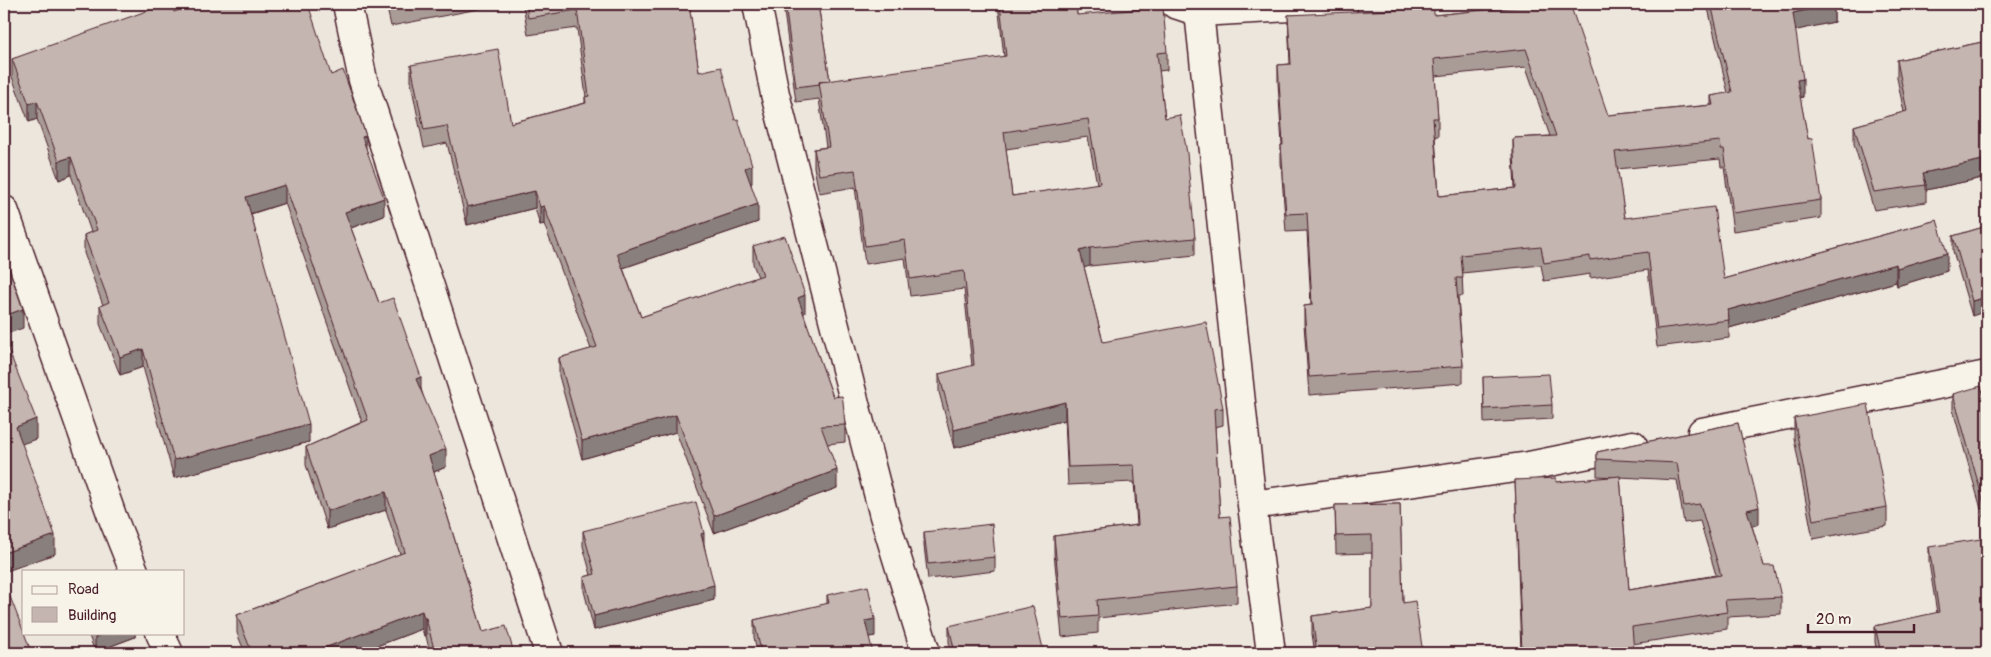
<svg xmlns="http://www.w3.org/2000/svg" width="1991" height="657" viewBox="0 0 1991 657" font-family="Pangolin,sans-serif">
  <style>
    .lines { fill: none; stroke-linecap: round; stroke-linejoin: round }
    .minor-casing { stroke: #4a1f2b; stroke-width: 31 }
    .minor { stroke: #f7f3e8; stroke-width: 28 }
    .wall { fill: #a99c97; stroke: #4a1f2b; fill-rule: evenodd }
    .shaded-wall { fill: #897f7b; stroke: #4a1f2b }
    .building { fill: #c4b5b0; stroke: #4a1f2b; fill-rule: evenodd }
  </style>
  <rect width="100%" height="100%" fill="#ece6dd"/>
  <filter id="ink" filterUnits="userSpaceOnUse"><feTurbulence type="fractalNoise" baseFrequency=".02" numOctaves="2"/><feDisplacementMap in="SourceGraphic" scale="10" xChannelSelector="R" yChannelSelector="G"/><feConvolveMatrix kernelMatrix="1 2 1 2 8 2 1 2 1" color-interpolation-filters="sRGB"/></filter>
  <g filter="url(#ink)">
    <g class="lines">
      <defs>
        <path id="minor" d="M347,4L363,80L549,653
          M757,4L775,94L884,516L926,653
          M1175,4L1199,12L1344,4
          M1199,12L1252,505L1271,653
          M4,210L112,516L134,571
          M1702,432L1987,375
          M1252,505L1529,466L1633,445
          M160,633L169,653"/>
      </defs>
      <use href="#minor" class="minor-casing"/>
      <use href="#minor" class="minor"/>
    </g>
    <path class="wall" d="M386,4H504L391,26Z
      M523,4H689L699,72L752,183L751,184L758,222L623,268L641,317L758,277L753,264V246L805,313H803L833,397L845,425V442L827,444L837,488L714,533L676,432L582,459L559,376V358L591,349L544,224L540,225L535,208L467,225L447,143L424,148L411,83V65L511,123L585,103V97H586L577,28L528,35Z
      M783,4H818L830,81L1004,57L998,4H1076L1077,15L1167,52V70L1159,71L1165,118L1195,238V255L1090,266L1084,267L1103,342L1223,408V425L1215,427L1220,517L1237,586V603L1098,618V633L1062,637L1054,553V536L1137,525L1134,482L1068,485L1065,420L954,448L939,392V374L972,366L964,289L910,296L905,258L865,264L855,187L819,193L814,167V149L826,147L819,99L796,102ZM1088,137L1097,184L1012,196L1006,149Z
      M1707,4H1834V22L1795,30L1803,97L1800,98L1808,139L1821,200V218L1733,231L1724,167H1721L1720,159L1617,169L1625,218L1724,279L1937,220L1947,271L1897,286L1896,282L1729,328V338L1657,347L1648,270L1590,278V274L1544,281L1541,265L1462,273L1463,296H1458L1463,366V383L1309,395L1304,324V306L1311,305L1307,231L1286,232L1281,163V145H1282L1278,83V65L1290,64L1288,15H1434L1524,6L1608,115L1711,105V96L1728,93ZM1526,67L1550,136L1513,138V156L1515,188L1439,196L1435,136H1438V118L1435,76Z
      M174,12L331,75L366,149L384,216L351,228L379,303L421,389L446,467L434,472L483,632L514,653H430L426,636H424L422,629L358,653H245L237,633V615L400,554L386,510L327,529L306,465V447L362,422L285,203L251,214L309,442L174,478L143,367L120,375L100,324V306L103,305L84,253V235L91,232L71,175L59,180L37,119L29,122L12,77V59Z
      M1987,41V177L1926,190V202L1874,210L1854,144V126L1904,112L1897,78V60Z
      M1987,226L1972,316L1953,251V236Z
      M1483,377L1552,405V419L1484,423Z
      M1953,394L1987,403V530L1953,410Z
      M1794,418L1887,507V526L1813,539L1794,438Z
      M1738,423L1759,524L1752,526L1764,566L1781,597V614L1727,617V629L1633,644L1634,653H1521L1515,480L1556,482L1618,477L1597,476V452ZM1620,477L1677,480L1684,523L1700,521L1716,575L1629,590Z
      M1400,504L1403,603L1423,653H1315L1312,634V616L1372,608V553L1336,554L1335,505Z
      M583,531L704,544L714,600L594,630L584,591V577L591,575L583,546Z
      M924,532L995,557V571L928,579L924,546Z
      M1929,547L1987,653H1877L1875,642V626L1937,613L1929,563Z
      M827,595L875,636L757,652L754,637V620L827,604Z
      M949,626L1044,653H951L949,642Z
      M88,633H135V637L95,652Z"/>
    <path class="shaded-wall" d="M1834,4V22L1793,31V13Z
      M1803,79V97L1797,98V80Z
      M37,101V119L29,122V104Z
      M366,136V154L362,137Z
      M71,157V175L59,180V161Z
      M1987,159V177L1926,190V185L1923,173Z
      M752,165V183L745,185V168Z
      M285,185V203L246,215V197Z
      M535,191V208L467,225V207Z
      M384,198V216L345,230V212Z
      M758,204V222L617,270V253Z
      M544,206V224L540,225V207Z
      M1090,248V266L1080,269V251Z
      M1947,253V271L1897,286V268Z
      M1896,264V282L1729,328L1728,310Z
      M805,295V313L798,315V298Z
      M1987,297V311L1972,316V301Z
      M23,309V328L4,335V316Z
      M143,349V367L120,375V357Z
      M421,377V395L416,379Z
      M1065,402V420L954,448V430Z
      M676,415V432L582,459V441Z
      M36,419V439L16,446V427Z
      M309,424V442L174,478V460Z
      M446,449V467L429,474V456Z
      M837,470V488L714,533V516Z
      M386,492V510L327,529V511Z
      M1759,507V524L1747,527V510Z
      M704,533V547L701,534Z
      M55,535V554L4,572V553Z
      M714,585V600L594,630V616Z
      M422,611V629L358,653H311Z
      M424,618H426V636H424Z
      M875,619V636L865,638V621Z
      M106,633H135V637L95,652V637Z
      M1987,647V653H1958Z"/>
    <path class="building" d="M166,4H171L174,12L197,4H308L331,75L343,70L366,136L362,137L384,198L345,212L379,303L393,298L421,377L416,379L446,449L429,456L483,632L506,626L514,653H435L426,618H424L422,611L311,653H252L237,615L405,552L386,492L327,511L306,447L368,420L285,185L246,197L309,424L174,460L143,349L120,357L100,306L109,302L84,235L97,230L71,157L59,161L37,101L29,104L12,59Z
      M390,4H414L391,8Z
      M526,4H689L699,72L721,67L735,120L738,119L752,165L745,168L758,204L617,253L641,317L763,275L753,246L785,236L805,295L798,298L833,397L842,396L843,401L845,425L821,426L837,470L714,516L676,415L582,441L559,358L597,347L544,206L540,207L535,191L467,207L447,126L424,130L411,65L498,49L511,123L586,103L585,97L589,96L577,10L528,18Z
      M785,4H818L830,81L819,82L820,84L796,87Z
      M1000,4H1076L1077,15L1163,7L1167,52L1157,53L1165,118L1180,115L1187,153L1195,238L1090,248L1080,251L1103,342L1206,322L1223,408L1214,409L1220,517L1230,516L1237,586L1097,600L1098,616L1062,619L1054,536L1138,525L1134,465L1068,467L1065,402L954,430L939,374L974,365L964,271L910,279L905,240L865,246L855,170L819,175L814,149L829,147L819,82L1006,56ZM1088,119L1100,183L1012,196L1004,132Z
      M1529,4H1570L1608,115L1713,105L1711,96L1732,92L1711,4H1834L1793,13L1803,79L1797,80L1808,139L1812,138L1821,200L1733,213L1724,149H1721L1720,141L1615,152L1625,218L1714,207L1724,279L1937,220L1947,253L1897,268L1896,264L1728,310L1729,320L1657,329L1648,252L1590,260V256L1544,263L1541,247L1461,255L1463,278H1456L1463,366L1309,377L1304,306L1312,305L1307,213L1286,214L1281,145H1283L1278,65L1291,64L1288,15L1434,8V15L1524,6ZM1526,49L1556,136L1513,138L1516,188L1439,196L1433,118H1438L1434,59Z
      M1987,41V159L1923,173L1926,185L1874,192L1854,126L1907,111L1897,60Z
      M1987,226V297L1972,301L1953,236Z
      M4,255L23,309L4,316Z
      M4,339L36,419L16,427L55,535L4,553Z
      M1549,374L1552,405L1484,409L1483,377Z
      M1981,386L1986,404L1987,403V514L1953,394Z
      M1868,404L1887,507L1813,520L1794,418Z
      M1738,423L1759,507L1747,510L1764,566H1774L1781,597L1725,600L1727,612L1632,627L1634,652L1606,653H1522L1515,480L1556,478V482L1620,476L1629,590L1721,575L1700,504L1684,506L1677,463L1597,459V452Z
      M696,502L704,533L701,534L714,585L594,616L584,577L595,574L583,531Z
      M1400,504L1403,603L1415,601L1423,653H1317L1312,616L1372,608V535L1336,536L1335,505Z
      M992,524L995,557L928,564L924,532Z
      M1987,538V647L1958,653H1881L1875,626L1939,612L1929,547Z
      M4,581L31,651L25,653H4Z
      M868,586L875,619L865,621L873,653H751L761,651L754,620L829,603L827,595Z
      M1033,606L1044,653H955L949,626Z
      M93,633H106L95,637Z"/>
  </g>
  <rect width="1991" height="657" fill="none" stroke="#f7f3e8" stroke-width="20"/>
  <rect x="10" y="10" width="1971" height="637" fill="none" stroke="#4a1f2b" stroke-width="2" filter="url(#ink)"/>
  <rect x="22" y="570" width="162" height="65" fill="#f7f3e8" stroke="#b29e9c"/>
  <rect x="32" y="586" width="25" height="8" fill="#f7f3e8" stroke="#b29e9c"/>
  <text x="68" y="594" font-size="15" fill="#4a1f2b">Road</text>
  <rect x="32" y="607" width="25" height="15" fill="#c4b5b0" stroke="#b29e9c"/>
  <text x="68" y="620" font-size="15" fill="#4a1f2b">Building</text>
  <path d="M1808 624v8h106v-8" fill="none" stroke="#4a1f2b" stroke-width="2.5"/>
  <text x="1816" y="624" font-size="15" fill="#4a1f2b" stroke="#f7f3e8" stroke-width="4" paint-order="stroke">20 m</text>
</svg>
